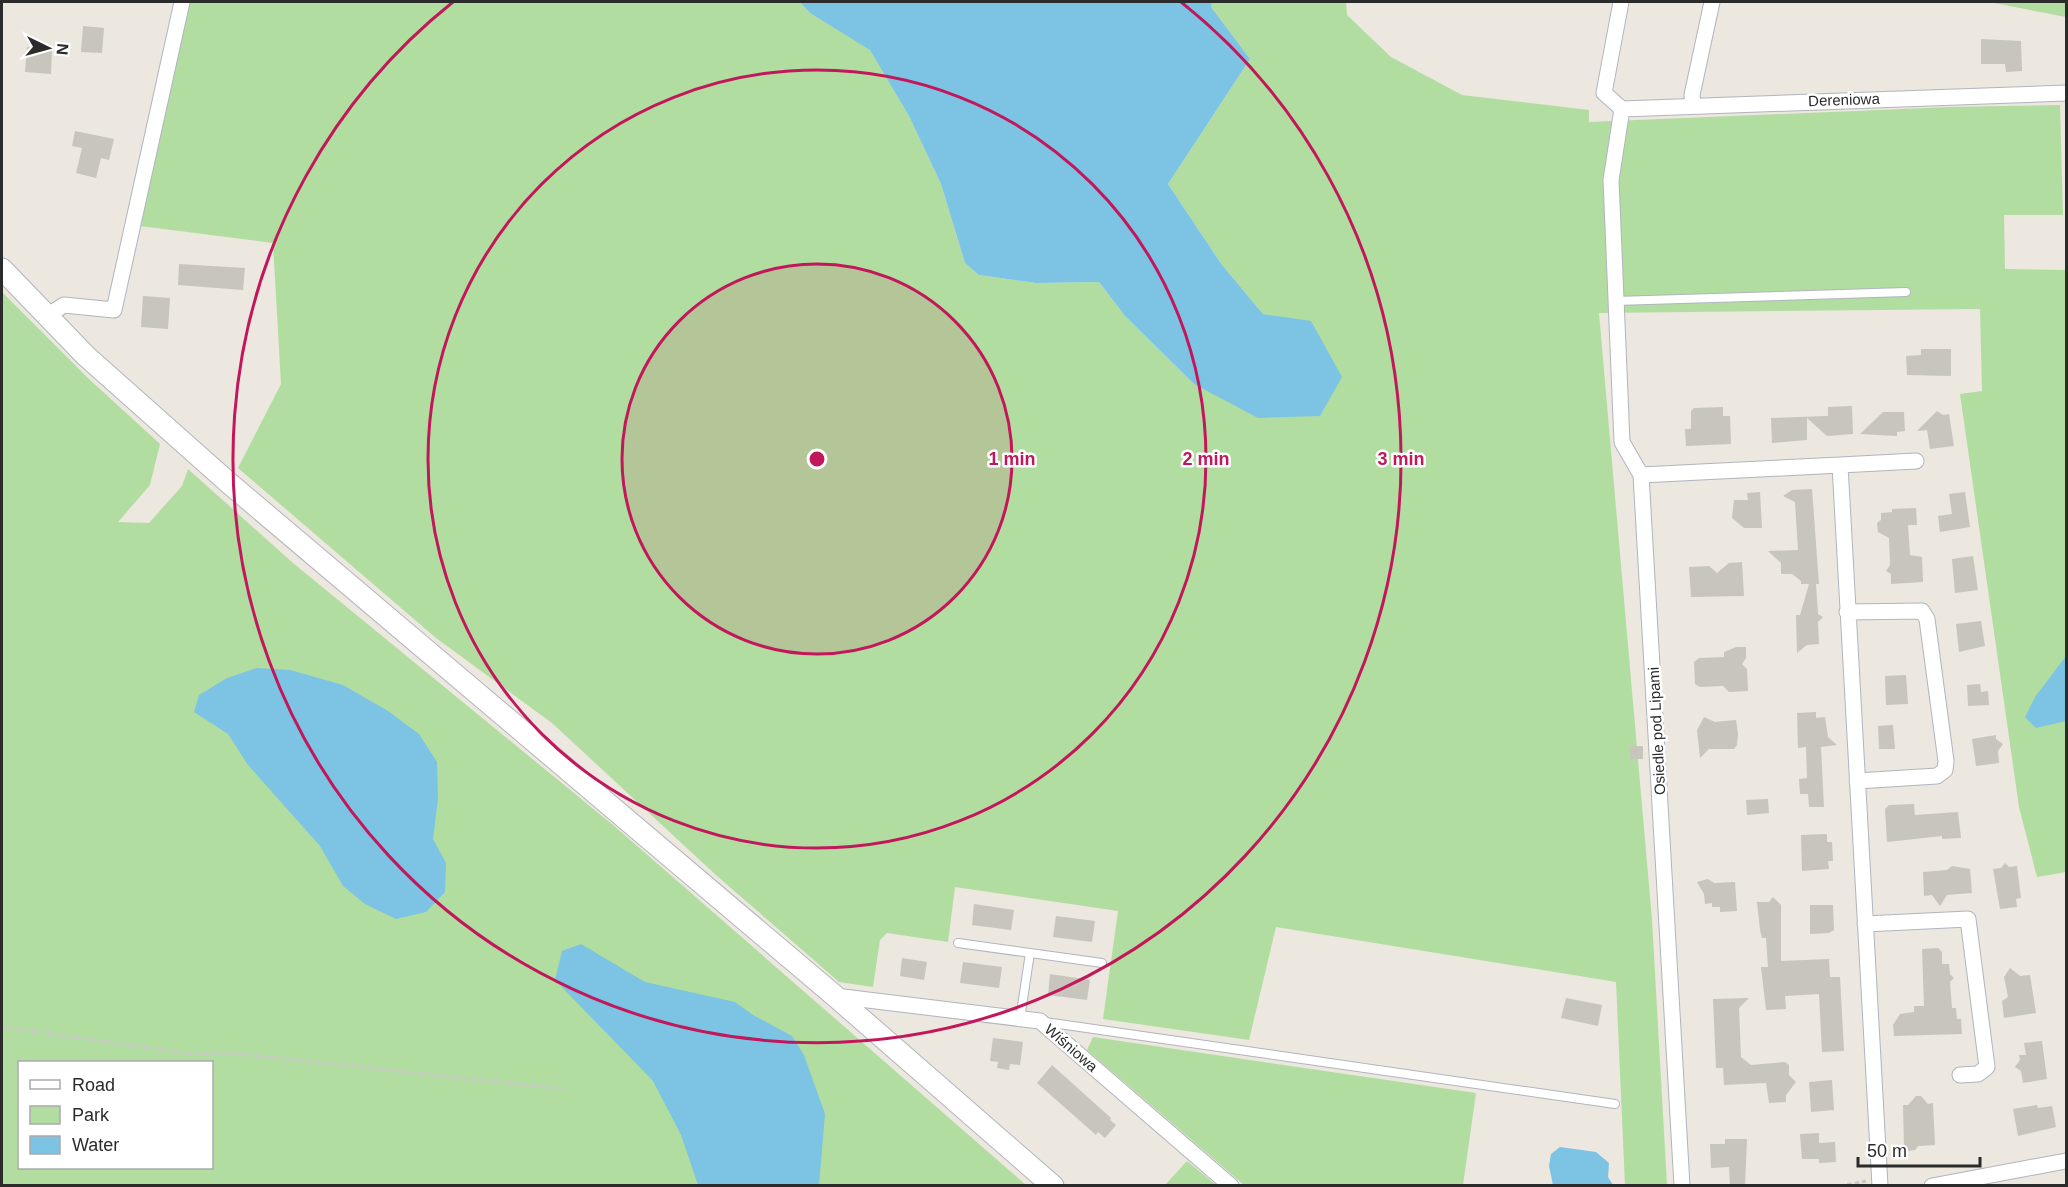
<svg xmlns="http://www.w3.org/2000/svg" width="2068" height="1187" viewBox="0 0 2068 1187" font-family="Helvetica,sans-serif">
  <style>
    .green { fill: #b2dda1; fill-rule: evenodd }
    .water { fill: #7cc3e4 }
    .building { fill: #c8c5bd }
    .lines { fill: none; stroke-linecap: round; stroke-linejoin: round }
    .lane-casing { stroke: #b2b4be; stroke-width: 10 }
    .street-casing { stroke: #b2b4be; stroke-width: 17 }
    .secondary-casing { stroke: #b2b4be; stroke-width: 23 }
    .path { stroke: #c8c8c8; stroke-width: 3; stroke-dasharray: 4.5 3; stroke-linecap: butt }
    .lane { stroke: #fff; stroke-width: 8 }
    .street { stroke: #fff; stroke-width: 15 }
    .secondary { stroke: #fff; stroke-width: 21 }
    .ring { fill: none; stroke: #c2185b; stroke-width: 3 }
    .labels { text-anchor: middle; stroke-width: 5; stroke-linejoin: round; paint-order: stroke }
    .street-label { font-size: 15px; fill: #2b2b2b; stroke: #fff }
    .centre { fill: #c2185b; stroke: #fff; stroke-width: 3 }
    .ring-label { font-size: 18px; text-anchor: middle; font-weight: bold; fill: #c2185b; stroke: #fff; stroke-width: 5; stroke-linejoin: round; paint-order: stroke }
  </style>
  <rect width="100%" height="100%" fill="#ece7df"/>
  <path class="green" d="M189,2H800L810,13L870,49L909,116L941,184L965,263L979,275L1036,283L1099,282L1125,316L1194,384L1311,322L1263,314L1222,265L1168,184L1250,59L1211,7L1212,2H1346L1347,15L1391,57L1462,95L1589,110V122L1949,107L2060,105L2063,215H2004L2005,269L2065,270L2066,872L2037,877L2019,807L1960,394L1982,391L1980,309L1599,313L1652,920L1667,1185L1625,1186L1616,982L1276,927L1249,1040L1103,1019L1118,911L955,887L948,942L887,933L880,940L873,987L839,982L717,876L552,723L436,638L238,468L281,384L273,243L140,226Z
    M1989,2H2066V17Z
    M2,292L89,379L160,444L150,485L118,522L149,523L182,486L188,469L293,563L613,825L1026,1185H2ZM20,1062H212V1168H20Z
    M1093,1037L1476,1093L1463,1185H1244L1087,1050Z
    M1187,1161L1216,1185H1165Z"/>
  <path class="water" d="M800,2H1212L1211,7L1250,59L1168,184L1222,265L1263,314L1311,321L1342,377L1320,416L1258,418L1194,384L1125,316L1099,282L1036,283L979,275L965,263L941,184L909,116L870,50L810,13Z
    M2066,656V721L2036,728L2025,717L2035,697Z
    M257,668L290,670L343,685L388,711L419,734L437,762L438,799L433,839L446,863L445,892L426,912L396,919L365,904L343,886L320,846L248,765L228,734L194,712L199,695L227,678Z
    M581,944L645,982L735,1002L753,1015L792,1036L804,1055L825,1114L819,1185H698L681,1135L653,1081L555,980L562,951Z
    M1560,1147L1596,1152L1609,1163L1608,1177L1613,1185H1553L1549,1166L1551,1154Z"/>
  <path class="building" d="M83,26L104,28L102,53L81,52Z
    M1981,39L2021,41L2022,71L2006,72L2005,64H1981Z
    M27,47L52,49L51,74L25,72Z
    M75,131L114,139L109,160L101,158L96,178L76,173L82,148L72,146Z
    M179,264L245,268L243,290L178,285Z
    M143,296L170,298L168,329L141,327Z
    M1921,349H1951V376L1907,375L1906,356L1921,355Z
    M1852,406L1853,434L1827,436L1807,418V440L1772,443L1771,418L1828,416V407Z
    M1723,407V416H1730L1731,444L1686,446L1685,429H1691V411L1694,408Z
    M1937,411L1943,415L1949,414L1954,446L1930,449L1927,430L1917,431Z
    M1883,412H1904L1905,431L1897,432V436L1860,434Z
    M1812,489L1819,584H1816L1818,614L1823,617L1818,622L1819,644L1807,645L1797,653L1796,615H1800L1809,584H1801V581L1792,574H1781V563L1768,551L1798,550L1795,502L1783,496L1792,490Z
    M1760,492L1762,528H1744L1732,518L1734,500H1748L1747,493Z
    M1965,492L1970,527L1940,532L1938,516L1952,514L1949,494Z
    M1916,508L1917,525H1908L1910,555L1922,557L1923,582L1891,584V574L1886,571L1890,565L1889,538L1878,532L1877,523L1881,520V513L1892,512V509Z
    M1973,556L1978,590L1955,593L1952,559Z
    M1742,562L1744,596L1691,597L1689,567L1709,566L1717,573L1729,563Z
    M1981,621L1985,646L1959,652L1956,624Z
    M1736,647H1746V658L1742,664L1747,669L1748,691L1729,692L1723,686L1700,687L1695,684L1694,662L1699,658L1724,657V652Z
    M1906,675L1908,704L1886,705L1885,676Z
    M1980,684L1981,692L1988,691L1989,705L1968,706L1967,685Z
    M1816,712V718L1825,717L1828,737L1837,745L1821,747L1824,807H1809L1808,794H1800L1799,779L1807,778L1806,747L1798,748L1797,713Z
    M1704,717L1715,722L1736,720L1738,734L1737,745L1734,749H1709L1700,758L1697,730Z
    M1893,725L1895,749H1879L1878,726Z
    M1996,735V739L2003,744L1998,751L1999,763L1976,766L1972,739Z
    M1630,746H1643V759H1630Z
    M1768,799L1769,813L1747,815L1746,800Z
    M1914,804L1915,815L1958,812L1961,838L1942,839V836L1887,842L1885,809L1889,805Z
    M1827,834V842H1832L1833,861H1828L1829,869L1802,871L1801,835Z
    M2005,863L2009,867L2017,866L2021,898L2016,899L2017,907L2000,909L1993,869L2001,868Z
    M1952,866L1970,869L1972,893L1947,895L1940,906L1932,895L1924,896L1923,872L1947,870Z
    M1708,879L1714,883L1735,882L1737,911L1720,912V907H1712V903L1705,904L1704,894L1697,882Z
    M1773,897L1781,905V961L1829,959L1830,977H1840L1844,1051L1822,1052L1819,994L1785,996L1786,1009L1766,1010L1761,967H1768L1766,938H1762L1760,930L1757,902H1769Z
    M974,904L1014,910L1011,930L972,925Z
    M1810,905H1833L1834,930L1829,933L1810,934Z
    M1056,916L1095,921L1092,942L1053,937Z
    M1938,948L1942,952V964H1949L1950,974L1954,978L1950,982L1952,1008H1956L1957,1019H1961L1962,1034L1894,1036L1893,1025L1900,1014L1914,1012V1006H1924L1922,949Z
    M902,958L927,962L924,980L900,976Z
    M963,962L1002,967L999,988L960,983Z
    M2010,968L2020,976L2030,975L2036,1013L2004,1018L2002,1001L2008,997L2004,977Z
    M1050,974L1090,980L1087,1000L1048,995Z
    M1566,998L1602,1005L1598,1026L1561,1018Z
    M1749,998L1739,1008L1741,1057L1751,1065L1785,1062L1789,1065V1075L1796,1082L1786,1095V1102L1769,1103L1766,1083L1724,1085L1723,1068H1716L1713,999Z
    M993,1038L1023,1042L1020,1065L1010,1064L1009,1070L997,1068L998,1062L990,1061Z
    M2042,1041L2047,1079L2023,1083L2021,1071L2015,1067L2020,1060L2019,1055H2026L2024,1043Z
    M1052,1065L1111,1118L1110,1120L1116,1125L1105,1138L1098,1132L1096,1135L1037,1083Z
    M1832,1080L1834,1110L1811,1112L1809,1082Z
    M1916,1096H1921L1928,1104L1933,1103L1935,1145L1918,1146L1915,1150L1908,1151L1904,1147L1903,1105H1908Z
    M2037,1105L2038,1108L2052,1106L2056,1127L2018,1136L2013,1109Z
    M1819,1133V1143L1835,1142L1836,1162L1819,1163V1159H1802L1800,1134Z
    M1725,1139H1747L1745,1185H1730L1729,1167L1711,1168L1710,1144H1725Z"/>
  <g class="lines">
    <defs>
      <path id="lane" d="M1615,301L1906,292
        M958,943L1102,963
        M1020,1019L1030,953
        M1045,1022L1615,1104"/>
      <path id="street" d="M1621,2L1604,93L1622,109
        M1693,106L1692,95L1712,2
        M1622,109L1611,180L1622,442L1641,475L1682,1186
        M1622,109L2066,93
        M47,316L64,305L114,310L182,2
        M1840,465L1916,461
        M1641,475L1840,465L1880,1186
        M1847,612L1922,611L1927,619L1946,761L1945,770L1937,776L1857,781
        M1865,924L1968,919L1987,1067L1978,1074L1960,1075
        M835,996L1040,1021L1231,1186
        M1932,1186L2066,1161"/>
      <path id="secondary" d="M2,269L86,356L230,484L835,996L1053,1186"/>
    </defs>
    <use href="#lane" class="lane-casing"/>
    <use href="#street" class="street-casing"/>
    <use href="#secondary" class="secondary-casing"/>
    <path class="path" d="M2,1027L193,1054L231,1053L564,1089
      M1840,1186L1866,1181"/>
    <use href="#lane" class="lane"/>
    <use href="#street" class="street"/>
    <use href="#secondary" class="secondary"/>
  </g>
  <circle cx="817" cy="459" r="195" fill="#c2185b" fill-opacity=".12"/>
  <g class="ring">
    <circle cx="817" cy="459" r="195"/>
    <circle cx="817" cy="459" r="389"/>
    <path d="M1181 2A584 584 0 1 1 453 2"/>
  </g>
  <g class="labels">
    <g class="street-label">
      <text transform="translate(1844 100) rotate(-2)" y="5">Dereniowa</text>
      <text transform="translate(1657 731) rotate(-93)" y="5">Osiedle pod Lipami</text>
      <text transform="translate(1071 1048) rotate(41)" y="5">Wiśniowa</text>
    </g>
  </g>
  <circle cx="817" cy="459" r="9" class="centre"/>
  <g class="ring-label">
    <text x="1012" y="465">1 min</text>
    <text x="1206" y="465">2 min</text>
    <text x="1401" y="465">3 min</text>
  </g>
  <rect width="2068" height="1187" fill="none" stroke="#2b2b2b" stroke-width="6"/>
  <rect x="18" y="1061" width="195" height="108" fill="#ffffff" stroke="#aaaaaa" stroke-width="1.5"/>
  <rect x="30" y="1080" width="30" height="9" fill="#ffffff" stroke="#aaaaaa" stroke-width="1.5"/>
  <text x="72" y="1091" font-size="18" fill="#2b2b2b">Road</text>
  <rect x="30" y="1106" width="30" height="18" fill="#b2dda1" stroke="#aaaaaa" stroke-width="1.5"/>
  <text x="72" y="1121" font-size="18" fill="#2b2b2b">Park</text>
  <rect x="30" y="1136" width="30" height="18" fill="#7cc3e4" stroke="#aaaaaa" stroke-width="1.5"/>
  <text x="72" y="1151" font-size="18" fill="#2b2b2b">Water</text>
  <g transform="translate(48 48) rotate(95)" stroke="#ffffff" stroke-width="4.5" paint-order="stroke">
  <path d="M0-4.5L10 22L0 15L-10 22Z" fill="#2b2b2b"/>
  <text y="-9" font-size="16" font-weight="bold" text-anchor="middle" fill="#2b2b2b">N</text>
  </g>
  <path d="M1858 1157v9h122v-9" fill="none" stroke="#2b2b2b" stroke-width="3"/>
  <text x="1867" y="1157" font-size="18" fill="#2b2b2b" stroke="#ffffff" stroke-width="4.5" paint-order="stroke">50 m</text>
</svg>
